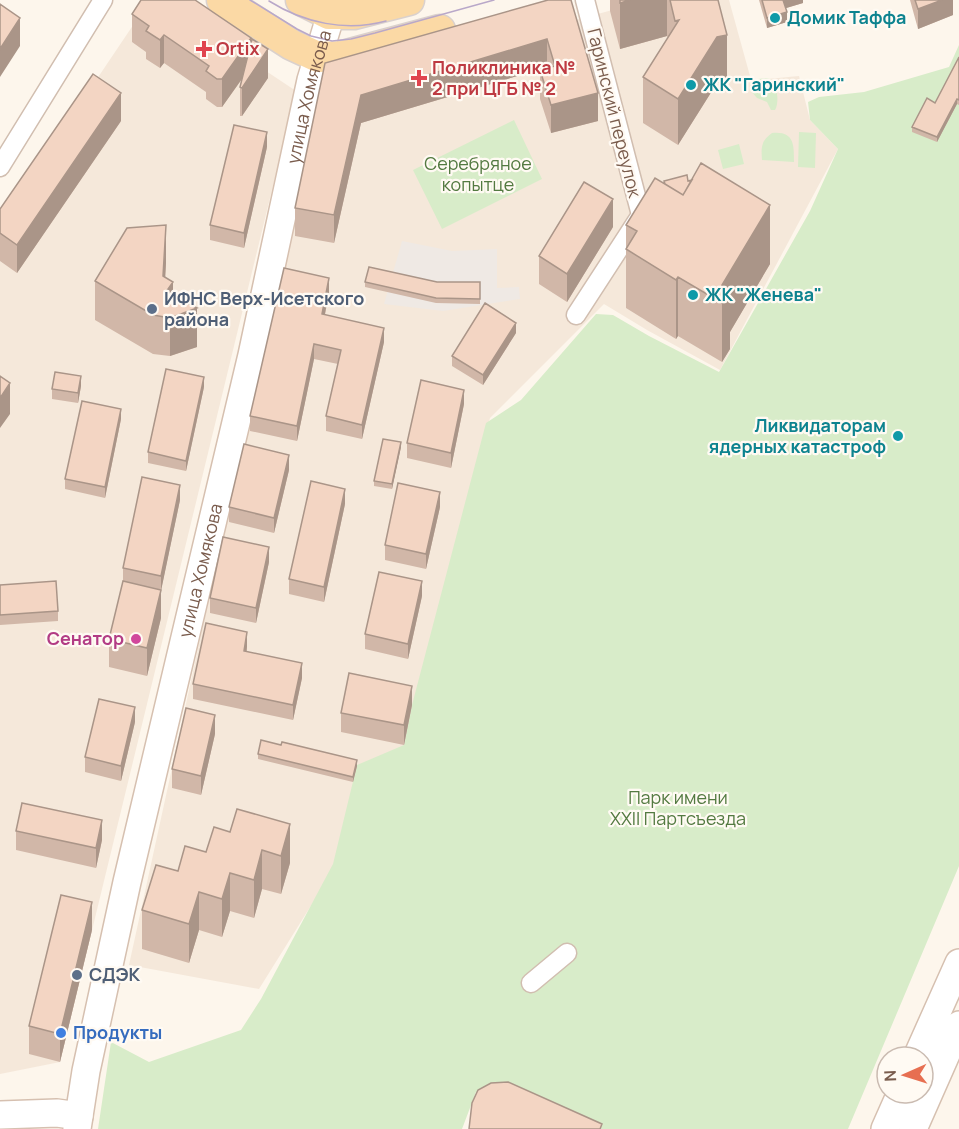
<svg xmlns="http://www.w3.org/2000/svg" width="959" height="1129" viewBox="0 0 959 1129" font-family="Manrope,sans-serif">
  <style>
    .residential { fill: #f5e8da }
    .industrial { fill: #efe9e4 }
    .green { fill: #d8ecc9 }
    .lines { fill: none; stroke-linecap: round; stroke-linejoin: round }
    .street-casing { stroke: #d1beb0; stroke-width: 21 }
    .secondary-casing { stroke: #d6c0b0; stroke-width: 30 }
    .primary-casing { stroke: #dad1cd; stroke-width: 33 }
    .street { stroke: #fff; stroke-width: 18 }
    .secondary { stroke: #fff; stroke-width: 27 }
    .primary { stroke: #fbd9a5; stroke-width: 30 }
    .tram { stroke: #b9a8c9; stroke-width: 1.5 }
    .wall { fill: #d1b7a8 }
    .shaded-wall { fill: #aa9588 }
    .building { fill: #f3d5c3; stroke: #aa9588; stroke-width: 1.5 }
    .culture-dot { fill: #0f9aa8; stroke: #fffaf3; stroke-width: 2 }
    .health-dot { fill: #e0444e; stroke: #fffaf3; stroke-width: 2 }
    .service-dot { fill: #5c6f8a; stroke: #fffaf3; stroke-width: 2 }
    .hotel-dot { fill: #d1479c; stroke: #fffaf3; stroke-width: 2 }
    .shop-dot { fill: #3f7fe0; stroke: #fffaf3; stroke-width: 2 }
    .labels { text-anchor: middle; stroke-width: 4.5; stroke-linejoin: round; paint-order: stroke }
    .culture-label { font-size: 18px; font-weight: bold; fill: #0d838f; stroke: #fffaf3; text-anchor: start }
    .health-label { font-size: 18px; font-weight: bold; fill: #be3a42; stroke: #fffaf3; text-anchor: start }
    .street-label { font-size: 18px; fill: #7a5c4d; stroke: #fffaf3 }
    .park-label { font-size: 18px; fill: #537a41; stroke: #fffaf3 }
    .service-label { font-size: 18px; font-weight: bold; fill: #4e5e75; stroke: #fffaf3; text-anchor: start }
    .hotel-label { font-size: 18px; font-weight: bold; fill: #b23c85; stroke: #fffaf3; text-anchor: end }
    .shop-label { font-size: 18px; font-weight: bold; fill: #366cbe; stroke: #fffaf3; text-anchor: start }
  </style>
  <rect width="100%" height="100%" fill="#fdf6ec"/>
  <path class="residential" d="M150,0H160L296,91L60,1062L0,1074V223Z
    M649,0H729L750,76L745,81L799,76L810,120L838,149L720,370L647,330L604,304L490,418L403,750L360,827L259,989L129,965L320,90Z"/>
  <path class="industrial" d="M402,241L452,251L497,249V288L519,287L520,299L443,311L384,304Z"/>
  <path class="green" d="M959,45V866L848,1129H554L476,1092L462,1129H98L111,1042L149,1062L241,1030L261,999L333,864L357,765L404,745L412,705L486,423L521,400L596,314L613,315L649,336L719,372L810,211L838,149L810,120L808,102L819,97L864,92L949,67Z
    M758,79C763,79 769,77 772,81C778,87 779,104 775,110H771L767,102L757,98L750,90L751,83Z
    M514,120L542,179L442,229L413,170Z
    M799,132L816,133L815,168L798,167Z
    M772,133C794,131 794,144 794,162L762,160C761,147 761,141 772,133Z
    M739,144L744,164L723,169L718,150Z"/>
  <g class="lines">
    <defs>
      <path id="street" d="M0,167L103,0
        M576,315L641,215L585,0
        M531,983L567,953"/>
      <g id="secondary">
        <path d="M917,1057L959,963"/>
        <path d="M0,1115L57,1113L79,1116"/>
        <path id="s1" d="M77,1129L86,1071L127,882L252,355L311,80L331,14"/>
        <path d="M885,1129L901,1093"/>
        <path d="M913,1129L959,1025"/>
      </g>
      <path id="primary" d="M222,0L292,45L318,57L343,56L440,30
        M301,0L329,14H354L409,0"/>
    </defs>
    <use href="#street" class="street-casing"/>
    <use href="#secondary" class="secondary-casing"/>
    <use href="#primary" class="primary-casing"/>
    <use href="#street" class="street"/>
    <use href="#secondary" class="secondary"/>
    <use href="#primary" class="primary"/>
    <path class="tram" d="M250,0L297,29L311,36L332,41L351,39L375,33L494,0
      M269,1C304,23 346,32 386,21"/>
  </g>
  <path class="wall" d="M548,0L598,121L551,133L540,99V70L547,68V67L361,123L334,243L295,236V208L325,63Z
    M610,0H718L727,80L717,83L678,145L643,123V77L668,38L667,36L620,49L610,11Z
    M759,0H803V3L786,8L787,22L767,28Z
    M910,0H953V15L918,29Z
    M132,14L251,44L268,78L242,116H240V87L242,79L222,107H217L206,99V92L164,63L160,68L146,59V52L132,42Z
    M959,57V105L957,104L937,142L912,132V127L935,103Z
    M121,121L17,273L0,261V209Z
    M267,147L244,248L210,240V225Z
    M664,181H688L770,264L730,332V349L722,362L678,336L676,339L626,308V225L664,184Z
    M613,227L567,302L539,284V256Z
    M166,263L165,278L197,347L170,356L153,354L95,320V281Z
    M365,282H480V304L436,303L365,287Z
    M329,292L325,315L384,342L362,439L326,431V416L338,364L314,359L297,441L250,431V416Z
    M516,333L483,385L452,366V356Z
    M81,386L78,403L52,399V389Z
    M204,387L186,471L148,463V452Z
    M464,404L451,468L407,458V443Z
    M121,419L105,498L65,489V479Z
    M401,447L392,489L374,486V481Z
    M289,470L274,533L229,522V507Z
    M180,500L161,590V618L147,676L109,667V639L123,583V568Z
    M345,504L324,602L289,594V579Z
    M440,507L426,569L385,560V545Z
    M269,562L256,623L210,613V598Z
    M0,585L58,611V621L0,625Z
    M422,596L408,659L365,649V634Z
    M247,647V651L302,678L293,720L193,699V684Z
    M412,705L404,745L341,732V713Z
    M135,722L121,781L85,772V757Z
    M215,734L201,795L172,788V769Z
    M281,745L357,766L353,782L258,759V754Z
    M237,809L290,863L281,894L262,889L254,918L230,911L222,937L199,930L189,963L142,949V910L178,871L206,852L230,832Z
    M16,831L102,840L96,868L16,850Z
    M92,930L60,1062L29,1054V1026Z"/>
  <path class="shaded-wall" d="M630,0H667V36L620,49V3Z
    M783,0H803V3L783,9Z
    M942,0H953V15L918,29V9Z
    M787,12V22L767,28V18Z
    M20,18V46L0,77V49Z
    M164,35V63L160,68V40Z
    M727,35V80L717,83L678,145V99L717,37Z
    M251,38V66L222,107V79Z
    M547,39V67L361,123L334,243V215L361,95Z
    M268,49V78L242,116V88Z
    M121,93V121L17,273V245Z
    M598,93V121L551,133V105Z
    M957,99V104L937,142V137Z
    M267,132V147L244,248V233Z
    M613,199V227L567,302V274Z
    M770,205V264L730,332V349L722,362V285Z
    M166,225V263L163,315V276Z
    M678,277V336L676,339V280Z
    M329,278V292L322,329V314Z
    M173,282V317L197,308V347L170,356V318L166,292Z
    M516,323V333L483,385V375Z
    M384,328V342L362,439V425Z
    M314,344V359L297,441V426Z
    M81,376V386L78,403V393Z
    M204,377V387L186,471V461Z
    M10,383V414L0,428V398Z
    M464,390V404L451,468V453Z
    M121,409V419L105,498V487Z
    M401,442V447L392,489V484Z
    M289,455V470L274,533V518Z
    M180,485V500L161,591V576Z
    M345,489V504L324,602V587Z
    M440,492V507L426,569V554Z
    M269,547V562L256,623V608Z
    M422,581V596L408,659V644Z
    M161,590V618L147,676V648Z
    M247,632V647L244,665V651Z
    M302,663V678L293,720V705Z
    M412,686V705L404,745V725Z
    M135,707V722L121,781V766Z
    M215,715V734L201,795V776Z
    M357,760V766L353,782V777Z
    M102,820V840L96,868V848Z
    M290,824V863L281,894V856Z
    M262,850V889L254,918V880Z
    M230,873V911L222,937V899Z
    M199,892V930L189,963V924Z
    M92,902V930L60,1062V1034Z"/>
  <path class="building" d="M141,0H195L251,38L222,79H217L206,71L209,66L164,35L160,40L146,31L149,26L132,14Z
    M548,0H571L598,93L551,105L540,70L555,66L547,39L361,95L334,215L295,208L325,63Z
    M620,0H630L620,3Z
    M670,0H718L727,35L717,37L678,99L643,77L679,20L675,21Z
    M762,0H783L787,12L767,18Z
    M915,0H942L918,9Z
    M0,4L20,18L0,49Z
    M252,39L268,49L242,88L240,87Z
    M959,57V100L957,99L937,137L912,127L927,98L935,103Z
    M93,74L121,93L17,245L0,233V209Z
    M234,125L267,132L244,233L210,225Z
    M701,163L770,205L722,285L730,290L722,303L678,277L676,280L626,249L637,231L626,225L655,178L683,195Z
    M687,175L688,181L692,180L683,195L665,184L664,181Z
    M584,182L613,199L567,274L539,256Z
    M166,225L163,276L173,282L166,292L197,308L170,318L153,315L95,281L127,228Z
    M369,267L437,282H480V299L436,298L365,282Z
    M284,268L329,278L322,314L384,328L362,425L326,416L341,350L314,344L297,426L250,416Z
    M485,303L516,323L483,375L452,356Z
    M166,369L204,377L186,461L148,452Z
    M55,372L81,376L78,393L52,389Z
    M0,376L10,383L0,398Z
    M421,380L464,390L451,453L407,443Z
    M82,401L121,409L105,487L65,479Z
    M383,439L401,442L392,484L374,481Z
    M244,444L289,455L274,518L229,507Z
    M142,477L180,485L161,576L123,568Z
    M311,481L345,489L324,587L289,579Z
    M398,483L440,492L426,554L385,545Z
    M223,537L269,547L256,608L210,598Z
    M379,572L422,581L408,644L365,634Z
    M56,581L58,611L0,615V585Z
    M123,581L161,590L147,648L109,639Z
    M206,623L247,632L244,651L302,663L293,705L193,684Z
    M349,673L412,686L404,725L341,713Z
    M99,699L135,707L121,766L85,757Z
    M186,708L215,715L201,776L172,769Z
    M261,740L281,745L282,742L357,760L353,777L258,754Z
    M22,803L102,820L96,848L16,831Z
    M237,809L290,824L281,856L262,850L254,880L230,873L222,899L199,892L189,924L142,910L156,865L178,871L185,846L206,852L214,827L230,832Z
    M61,895L92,902L60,1034L29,1026Z
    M508,1082L602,1124L600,1129H469L472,1103L478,1090L491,1083Z"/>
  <g class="culture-dot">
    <circle cx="775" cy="18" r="6"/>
    <circle cx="691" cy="85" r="6"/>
    <circle cx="693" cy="295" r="6"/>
    <circle cx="898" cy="436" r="6"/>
  </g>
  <g class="health-dot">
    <path d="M201 40h6v6h6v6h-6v6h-6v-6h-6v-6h6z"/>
    <path d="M416 69h6v6h6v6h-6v6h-6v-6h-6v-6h6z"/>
  </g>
  <g class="service-dot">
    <circle cx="152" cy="309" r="6"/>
    <circle cx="77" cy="975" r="6"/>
  </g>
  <circle class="hotel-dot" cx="136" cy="639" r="6"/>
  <circle class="shop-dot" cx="61" cy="1033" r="6"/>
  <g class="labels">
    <g class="culture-label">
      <text x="787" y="24">Домик Таффа</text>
      <text x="703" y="91">ЖК "Гаринский"</text>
      <text x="705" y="301">ЖК "Женева"</text>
      <text x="886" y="432" text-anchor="end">Ликвидаторам<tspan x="886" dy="21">ядерных катастроф</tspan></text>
    </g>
    <g class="health-label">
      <text x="216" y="55">Ortix</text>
      <text x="432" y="74">Поликлиника №<tspan x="432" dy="21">2 при ЦГБ № 2</tspan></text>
    </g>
    <g class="street-label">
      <text dy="6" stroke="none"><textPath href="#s1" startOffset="1058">улица Хомякова</textPath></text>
      <text transform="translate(614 113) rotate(76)" y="6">Гаринский переулок</text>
      <text dy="6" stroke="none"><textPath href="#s1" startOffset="572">улица Хомякова</textPath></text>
    </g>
    <g class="park-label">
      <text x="478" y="170">Серебряное<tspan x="478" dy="21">копытце</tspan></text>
      <text x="678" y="804">Парк имени<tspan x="678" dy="21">XXII Партсъезда</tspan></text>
    </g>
    <g class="service-label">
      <text x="164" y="305">ИФНС Верх-Исетского<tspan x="164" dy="21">района</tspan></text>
      <text x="89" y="981">СДЭК</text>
    </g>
    <g class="hotel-label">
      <text x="124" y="645">Сенатор</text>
    </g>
    <g class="shop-label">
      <text x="73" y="1039">Продукты</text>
    </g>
  </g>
  <g transform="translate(905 1075) rotate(267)"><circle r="28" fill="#fffaf3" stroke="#cabbb1" stroke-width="1.5"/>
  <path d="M0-4.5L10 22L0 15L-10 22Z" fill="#e76f51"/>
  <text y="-9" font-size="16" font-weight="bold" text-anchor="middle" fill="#7a5c4d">N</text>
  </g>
</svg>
